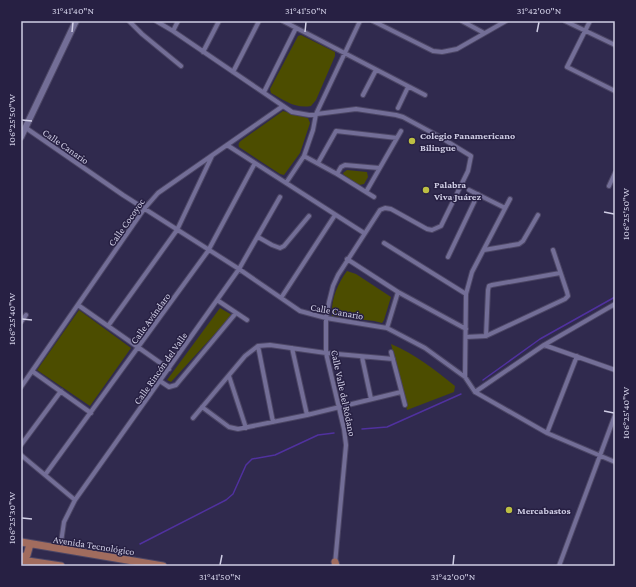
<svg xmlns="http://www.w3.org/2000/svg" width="636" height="587" viewBox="0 0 636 587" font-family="'Crimson Pro',serif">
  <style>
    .park { fill: #4c4d00 }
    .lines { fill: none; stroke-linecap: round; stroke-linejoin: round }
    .stream { stroke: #50319f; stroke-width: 1.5 }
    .minor-casing { stroke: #4c4665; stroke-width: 6 }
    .secondary-casing { stroke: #4c4665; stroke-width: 8 }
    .primary-casing { stroke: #4c4665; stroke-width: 9 }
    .minor { stroke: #736e97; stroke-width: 4 }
    .secondary { stroke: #736e97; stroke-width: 6 }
    .primary { stroke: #a16c5e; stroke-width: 7 }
    .ticks { fill: none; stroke: #d0cee5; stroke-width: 1.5 }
    .poi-dot { fill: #bdbf43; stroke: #272043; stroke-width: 1.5 }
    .labels { text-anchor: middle; stroke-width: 3; stroke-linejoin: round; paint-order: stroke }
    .poi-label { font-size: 10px; font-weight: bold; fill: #d0cee5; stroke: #272043; text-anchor: start }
    .street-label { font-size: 10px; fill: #d0cee5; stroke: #272043 }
    .neatline { fill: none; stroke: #d0cee5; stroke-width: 1.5 }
    .ticks-label { font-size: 10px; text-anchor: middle; fill: #d0cee5 }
  </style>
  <rect width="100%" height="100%" fill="#302a4e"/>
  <path class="park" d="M301,35L335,52V56L316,100L311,106C295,109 284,100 271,93L270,89L298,36Z
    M283,111L308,118L310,123L300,153L284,175L280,174L239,147C238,144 239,142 242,140Z
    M347,170L367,172L368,177L364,184L359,185L344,175L343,173Z
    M347,271L356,274L391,297L384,320L382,323L374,321L332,316C331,299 337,285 347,271Z
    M220,308L232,315L171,382L167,380Z
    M79,310L131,348L90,406L37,370Z
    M391,344C415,354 435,370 455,386L454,392L407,410Z"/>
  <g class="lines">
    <path class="stream" d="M483,380L540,339L615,297
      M362,429L387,427L461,394
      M140,544L226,500L233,494L246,465L252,459L275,455L318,435L334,433"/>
    <defs>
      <path id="minor" d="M129,21L142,34L181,66
        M156,21L173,31L292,112L309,115L356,109L396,115L403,117L440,137L471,156L468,171L441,226L432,230L427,229L391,209L385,208L380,210L338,275L333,286L329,302L326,318V353L344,429L346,445L335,564
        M283,21L425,95
        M373,21L433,51L442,52L457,49L506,21
        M462,21L484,33
        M565,21L615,45
        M590,21L567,67L615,91
        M173,31L178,21
        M203,52L219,21
        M233,72L259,21
        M264,92L296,28
        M363,95L376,70
        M398,108L408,87
        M26,128L123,195L239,269L300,311L326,318L387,328L425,348L465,377L475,392L547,433L615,462
        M227,145L364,233
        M304,156L337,174L374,197
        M318,163L336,131L397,138
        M337,174L341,167L345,165L379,168
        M286,183L304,156L313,130L316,114L360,21
        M609,186L615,173
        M469,190L505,208
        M366,192L401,131
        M258,237L272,245L280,248L284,246L309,216
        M384,243L466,294
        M484,250L519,244L523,241L538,215
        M448,257L478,194
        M347,259L398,292L466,329
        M281,298L335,215
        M217,300L247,320
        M78,305L169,369
        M21,322L26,315
        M108,326L177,230L212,156
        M387,328L398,292
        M486,336L488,290L489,286L492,285L560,273
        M466,337L486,336L565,299L568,296L567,292L553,250
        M544,345L615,370
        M258,346L273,422
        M292,348L307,415
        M391,352L405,405
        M362,357L371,399
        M32,371L91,413
        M229,376L246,428
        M465,377L466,294L472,272L510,199
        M160,381L169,387L176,385L236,313
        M21,387L144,209L158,193L283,106
        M475,392L544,345L615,304
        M202,407L229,427L238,429L307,415L401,392
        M193,418L245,356L258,346L270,345L326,353L393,359
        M547,433L577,356
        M21,445L61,391
        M21,455L75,500
        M45,475L208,251L255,163
        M60,549L64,522L75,500L239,269L280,197
        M559,566L615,415"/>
      <path id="secondary" d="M21,137L76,21"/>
      <path id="primary" d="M21,542L163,566
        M21,558L27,555L30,544
        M21,560L61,566
        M335,562L336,566"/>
    </defs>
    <use href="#minor" class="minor-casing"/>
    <use href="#secondary" class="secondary-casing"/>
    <use href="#primary" class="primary-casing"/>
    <use href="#minor" class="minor"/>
    <use href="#secondary" class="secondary"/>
    <use href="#primary" class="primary"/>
  </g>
  <path class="ticks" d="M72,32L73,22M305,32L306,22M537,32L539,22M22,120L32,121M604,212L614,214M22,319L32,320M604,411L614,413M22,518L32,519M220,565L222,555M453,565L454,555"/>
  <g class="poi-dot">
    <circle cx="412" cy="141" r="4"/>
    <circle cx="426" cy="190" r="4"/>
    <circle cx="509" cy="510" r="4"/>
  </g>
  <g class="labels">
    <g class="poi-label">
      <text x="420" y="139">Colegio Panamericano<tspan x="420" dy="12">Bilingue</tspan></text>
      <text x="434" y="188">Palabra<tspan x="434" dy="12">Viva Juárez</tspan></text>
      <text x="517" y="514">Mercabastos</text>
    </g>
    <g class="street-label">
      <text transform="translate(66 146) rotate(35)" y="4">Calle Canario</text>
      <text transform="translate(126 222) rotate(-55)" y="4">Calle Cocoyoc</text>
      <text transform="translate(337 311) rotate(10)" y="4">Calle Canario</text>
      <text transform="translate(150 318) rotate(-54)" y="4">Calle Avándaro</text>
      <text transform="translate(160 368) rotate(-55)" y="4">Calle Rincón del Valle</text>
      <text transform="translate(344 393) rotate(78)" y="4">Calle Valle del Ródano</text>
      <text transform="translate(94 545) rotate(9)" y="4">Avenida Tecnológico</text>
    </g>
  </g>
  <rect width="636" height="587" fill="none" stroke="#272043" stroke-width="44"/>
  <rect x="22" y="22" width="592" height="543" class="neatline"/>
  <g class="ticks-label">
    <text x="73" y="14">31°41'40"N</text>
    <text x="306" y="14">31°41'50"N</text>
    <text x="539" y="14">31°42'00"N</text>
    <text transform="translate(11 120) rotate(-90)" y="4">106°25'50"W</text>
    <text transform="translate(625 214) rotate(-90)" y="4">106°25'50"W</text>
    <text transform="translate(11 319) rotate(-90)" y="4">106°25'40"W</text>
    <text transform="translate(625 413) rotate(-90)" y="4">106°25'40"W</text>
    <text transform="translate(11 518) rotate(-90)" y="4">106°25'30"W</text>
    <text x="220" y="580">31°41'50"N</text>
    <text x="453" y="580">31°42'00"N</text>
  </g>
</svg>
